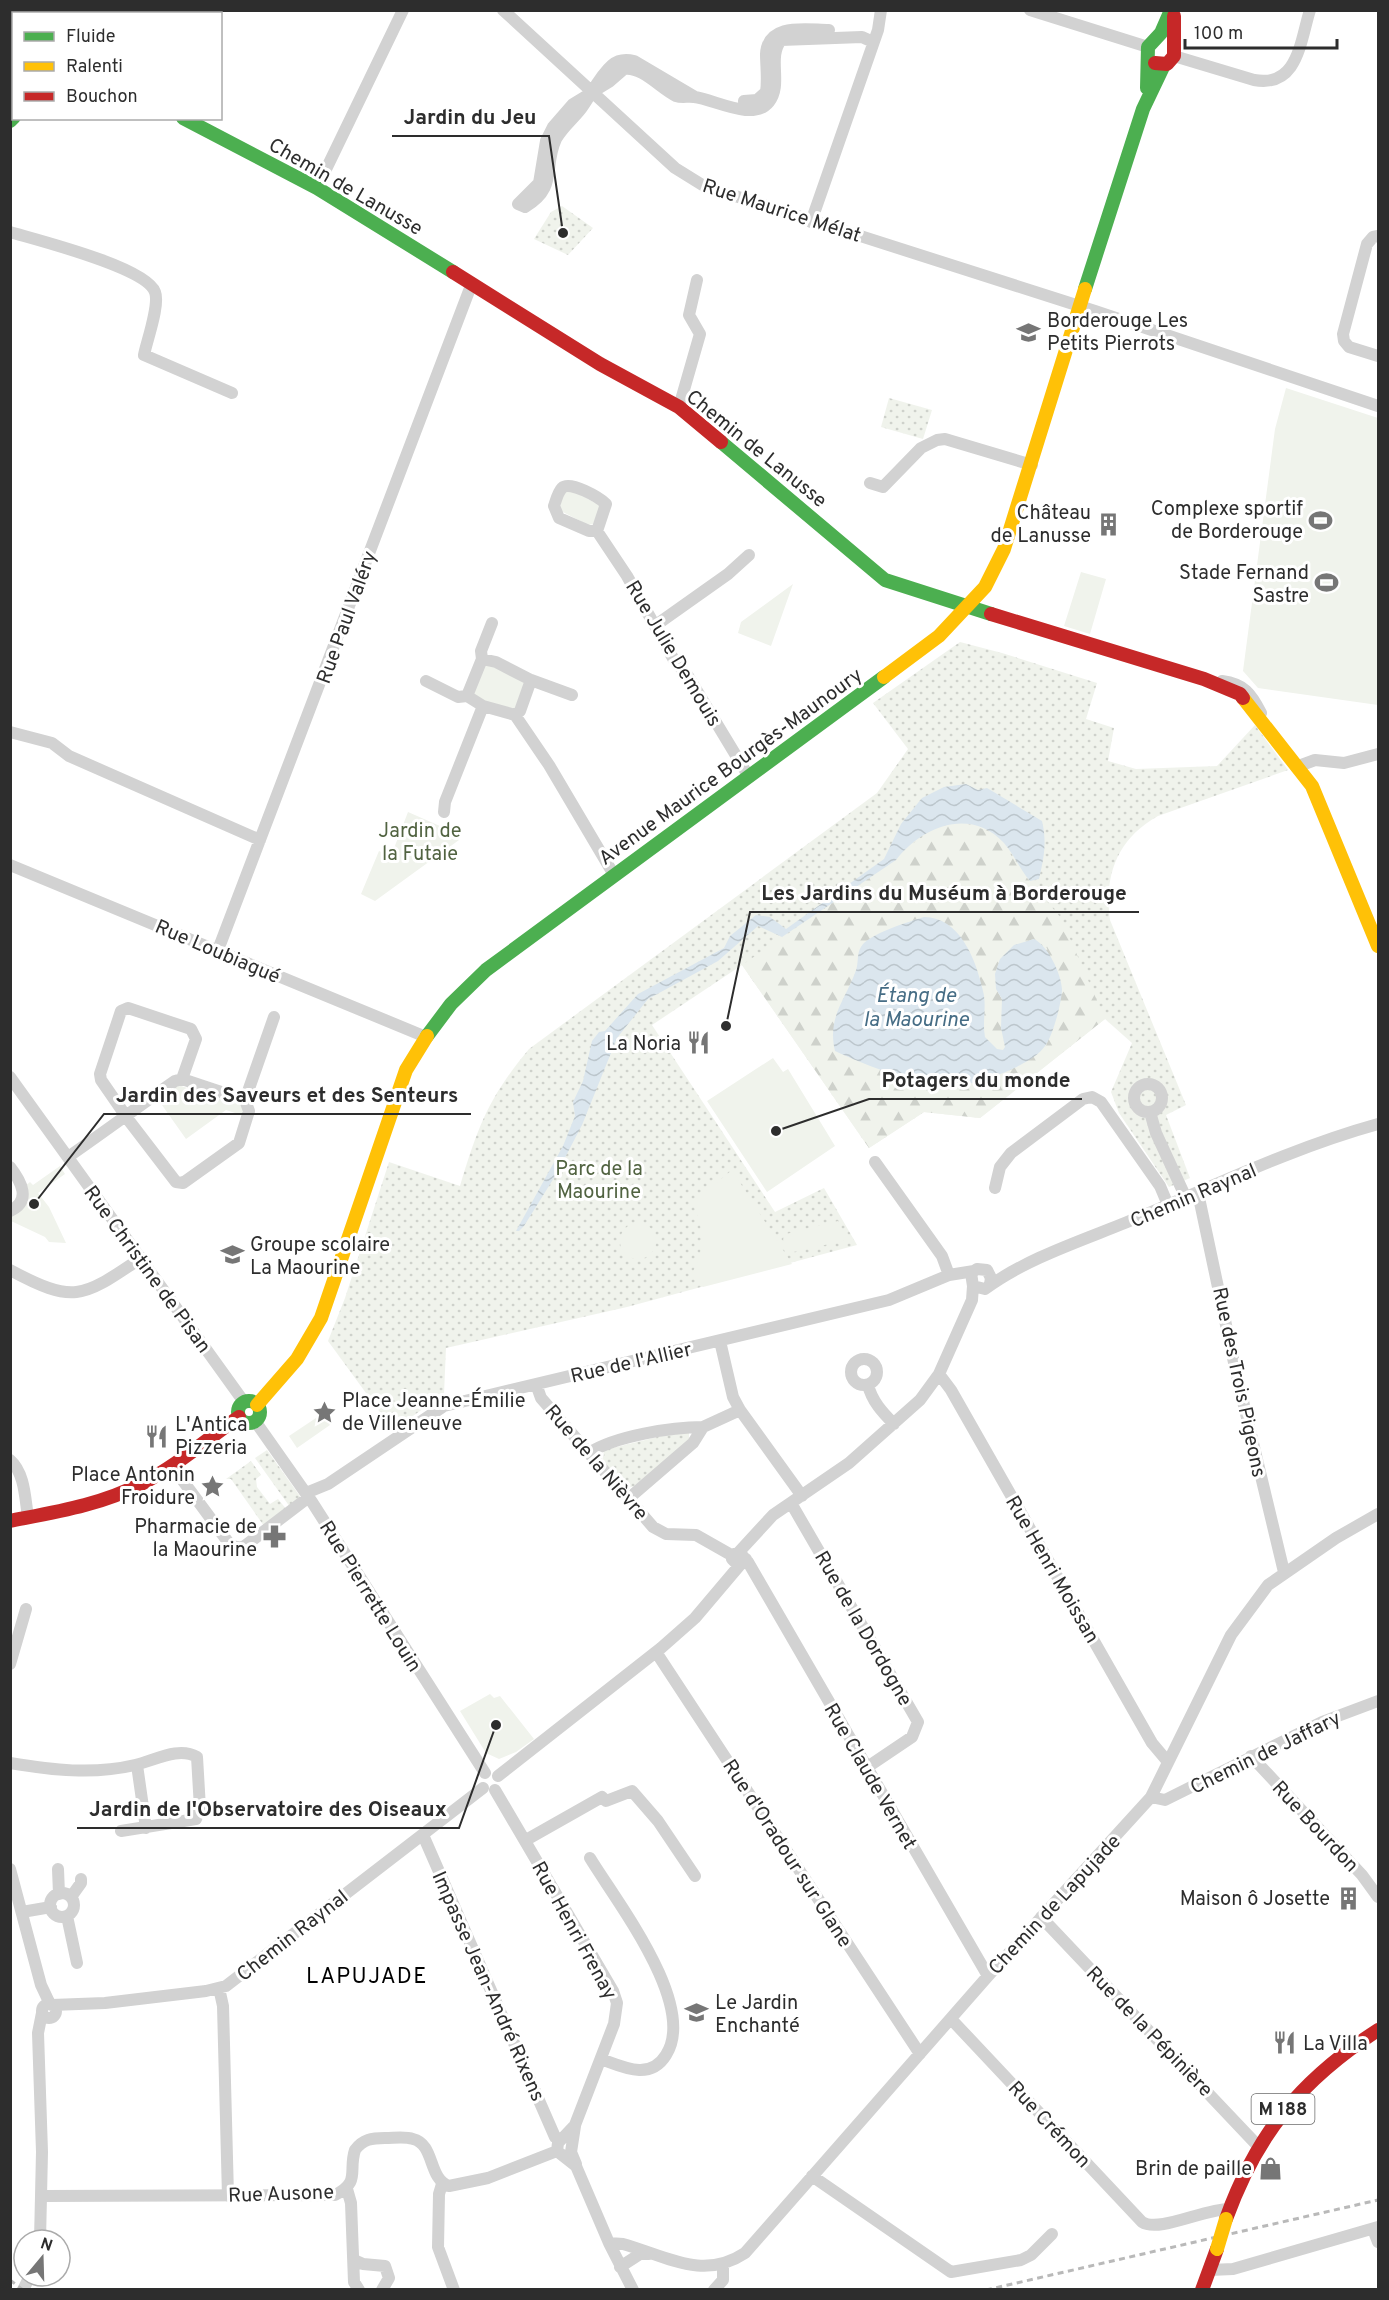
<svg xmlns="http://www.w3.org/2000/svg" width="1389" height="2300" viewBox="0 0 1389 2300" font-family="Overpass,sans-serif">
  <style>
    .grass { fill: url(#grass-dots) }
    .forest { fill: url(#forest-firs); fill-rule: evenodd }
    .garden { fill: #f0f3ec }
    .water { fill: url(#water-waves) }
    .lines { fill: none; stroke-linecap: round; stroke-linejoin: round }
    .street { stroke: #d2d2d2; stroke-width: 12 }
    .fast { stroke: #4caf50; stroke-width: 14 }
    .slow { stroke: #ffc107; stroke-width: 14 }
    .jam { stroke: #c62828; stroke-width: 14 }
    .rail { stroke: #b9b9b9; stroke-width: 3; stroke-dasharray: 6 4.5; stroke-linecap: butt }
    .slow-bridge { stroke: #ffc107; stroke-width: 14 }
    .labels { text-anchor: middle; stroke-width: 6; stroke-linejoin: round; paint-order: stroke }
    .shield { fill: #fff; stroke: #6c6c6c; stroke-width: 1.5 }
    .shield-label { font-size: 18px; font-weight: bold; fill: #2d2d2d }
    .street-label { font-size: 20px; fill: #2d2d2d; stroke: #fff }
    .poi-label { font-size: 20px; fill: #2d2d2d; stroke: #fff; text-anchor: end }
    .park-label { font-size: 20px; fill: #516341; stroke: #fff }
    .water-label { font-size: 21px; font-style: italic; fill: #466d85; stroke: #fff }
    .quarter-label { font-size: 22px; letter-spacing: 1.5px; fill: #000; stroke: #fff }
    .leader { fill: none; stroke: #2d2d2d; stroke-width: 2 }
    .callout-dot { fill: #2d2d2d; stroke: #fff; stroke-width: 2 }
    .callout-label { font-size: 21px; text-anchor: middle; font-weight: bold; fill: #2d2d2d; stroke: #fff; stroke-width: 6; stroke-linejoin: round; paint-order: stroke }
  </style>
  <defs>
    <pattern id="grass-dots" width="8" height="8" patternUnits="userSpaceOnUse" patternTransform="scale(1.5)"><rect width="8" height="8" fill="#f0f3ec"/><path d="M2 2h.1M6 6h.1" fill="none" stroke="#ced1cb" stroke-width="1.8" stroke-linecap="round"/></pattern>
    <pattern id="forest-firs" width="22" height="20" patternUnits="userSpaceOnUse" patternTransform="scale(1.5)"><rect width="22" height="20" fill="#f0f3ec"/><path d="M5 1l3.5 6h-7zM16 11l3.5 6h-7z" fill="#ced1cb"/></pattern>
    <pattern id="water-waves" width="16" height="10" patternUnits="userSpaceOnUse" patternTransform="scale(1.5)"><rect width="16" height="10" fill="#dbe6ee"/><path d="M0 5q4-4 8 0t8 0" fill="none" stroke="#bcc6cc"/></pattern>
  </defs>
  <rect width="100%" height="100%" fill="#fff"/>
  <path class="grass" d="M562,206L593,228L568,255L534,239L551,212Z
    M889,398L932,410L923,439L881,427Z
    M960,642L1002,653L1097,683L1086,719L1114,728L1108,761L1136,769L1217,766L1255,725L1288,770L1158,816C1117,839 1104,875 1110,920L1186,1105L1166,1115L1190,1178L1169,1187L1119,1113L1111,1092L1132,1043L1105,1019L980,1118L924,1112L869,1148L742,965L652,1025L775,1212L824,1188L857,1245L627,1307L446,1348L444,1394L393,1430L328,1341L345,1298L389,1162L460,1186C478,1127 488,1098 529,1049L877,793L908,749L873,703Z
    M682,1431L689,1433V1440L636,1486L626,1488L602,1462L604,1450Z
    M267,1450L302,1499L290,1507L255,1458Z
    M251,1461L261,1475L256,1479L257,1487L270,1504L278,1499L287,1510L264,1526L231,1479H226Z"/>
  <path class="forest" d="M950,823L968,824L988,831L1005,844L1017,866L1061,918L1105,1019L980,1118L924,1112L869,1148L742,965L896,860C911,841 929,833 950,823ZM924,917L972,958L983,991L985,1037L998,1049L1003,1050L1005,1047L1001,1028L1002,999L996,989L995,974L1000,959L1014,945L1034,939L1047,948L1059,1008L1046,1046C982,1085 961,1096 888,1070C862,1061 852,1062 832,1041L837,1012L857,970V955L865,942Z"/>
  <path class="garden" d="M1286,388L1378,418V705L1258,688L1243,671L1275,429Z
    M569,489L601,506L593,524L588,525L559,510L564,491Z
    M1081,572L1106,579L1090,634L1064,626Z
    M793,584L771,646L738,633L741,622Z
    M485,662L523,678L525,690L514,710L475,698L471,685Z
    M408,812L449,830L459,840L375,901L361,894L379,851L391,856Z
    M773,1058L783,1072L788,1069L835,1146L767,1192L707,1101Z
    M178,1085L246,1107L244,1116L226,1110L186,1139L157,1098Z
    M60,1166L65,1174L38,1193L49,1207L66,1243L49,1242L45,1237L11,1221C10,1208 20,1189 30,1182L33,1185Z
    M732,1170L792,1264L703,1287L691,1275C705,1251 705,1228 692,1203Z
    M838,1221L847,1240L789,1253L783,1239L786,1234Z
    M620 1241a18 18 0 1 1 36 0a18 18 0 1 1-36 0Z
    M322,1414L330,1425L297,1448L289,1436Z
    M490,1694L494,1698L500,1696L534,1739L516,1752L499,1759L486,1753L460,1711Z"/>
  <path class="water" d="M966,784L978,790L987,788L1042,821C1047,842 1044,858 1039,879L1030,881C1020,869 1014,855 1004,843C970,807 923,826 896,860L782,937L758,926L718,961L648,999L617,1038L582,1125L557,1173L524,1226L519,1231H516L563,1146L575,1116L573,1102L583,1081L592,1041L599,1032L605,1031L638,994L724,948L730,936L756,915L770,917L786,929L884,859L901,824L922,798L944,787Z
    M924,917C960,917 976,960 983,991C987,1006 982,1022 985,1037L997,1049L1003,1050L1005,1047L1001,1028L1002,999L996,989L995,974L1000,959L1014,945L1034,939C1048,946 1061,973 1062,989C1062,1001 1053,1036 1045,1046C1033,1064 988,1080 967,1084C929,1091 870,1067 835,1051C827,1018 845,1000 855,973C860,962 855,952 864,943C876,932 908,922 924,917Z"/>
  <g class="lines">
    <path class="street" d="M30,10L39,14
      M503,10L675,168L704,186L1095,311L1378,406
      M1030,10L1148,47
      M1174,56L1254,80C1298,88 1300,42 1310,10
      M695,97L634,61C626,59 618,60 612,65C598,77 591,96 580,110C572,120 562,128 556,139C543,167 558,188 525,207L518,204L539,183L546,141L553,127L573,104L609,82L624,69C642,66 661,89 676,96C682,98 688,96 694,97C714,99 753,122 769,102C783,84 767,58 781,40L862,37L873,42
      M744,101L757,100L766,92C768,79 766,66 766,54C768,22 807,30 829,30
      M317,188L403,10
      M811,222L878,30L881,10
      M10,232C37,240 146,267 155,292C160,305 147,340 144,355L232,393
      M1378,236L1373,237L1367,244L1343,334L1344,341L1349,347L1378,356
      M679,407L700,334L689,315L697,280
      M870,483L883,487L921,448L937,440L945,439L1032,465
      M597,531H589L559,518L554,506C556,500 558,492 562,488C570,480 600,498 606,504L597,531L627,576L674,660L688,676L749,777
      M656,625L728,574L749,555
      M482,659L481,651L492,623
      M531,680L572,695
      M426,681L458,697L467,696
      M1222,681C1244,684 1251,693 1261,713
      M515,715L520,711L531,680L496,662L482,659L467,696L483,706L515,715L549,765L614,875
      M10,732L52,743L69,756L260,840
      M1296,767L1315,760L1344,763L1378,754
      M444,812L445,802L483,706
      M10,865L426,1037
      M218,950L472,283
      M10,1077L244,1402
      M1134 1098a14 14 0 1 1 28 0a14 14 0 1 1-28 0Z
      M245,1100L274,1017
      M1150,1112L1156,1133L1186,1198
      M68,1157C104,1132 139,1106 175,1081L182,1079L245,1100L249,1111L239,1143L183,1183L176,1182L130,1122L101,1080L100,1074L121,1011L128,1008L191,1029L196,1039L182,1079
      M875,1162L942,1256L949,1275
      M10,1167C21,1181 32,1201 10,1211
      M995,1188L1000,1167L1011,1153L1083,1099L1092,1097L1101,1102L1160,1186L1168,1205
      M1198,1193L1236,1372L1284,1572
      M10,1270C75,1305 83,1297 141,1258
      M990,1284L991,1278L987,1270L977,1269L971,1273L973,1286L985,1289C1028,1257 1087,1239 1137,1218C1216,1185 1295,1147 1378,1124
      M720,1341L733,1397L740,1410L802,1496
      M851 1372a13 13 0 1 1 26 0a13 13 0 1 1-26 0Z
      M939,1374L951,1390L1152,1743L1168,1762
      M536,1384L541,1398L653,1527L666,1534L696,1535L733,1556
      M868,1385C872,1401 882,1412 894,1424
      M255,1421L312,1502L485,1773
      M589,1453C615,1436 672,1427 703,1427
      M10,1460C25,1473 25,1499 28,1517
      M172,1466L231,1546L242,1548L309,1497
      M306,1493L328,1484L444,1406L889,1300L949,1275L974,1271
      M628,1499L693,1443L703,1427L740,1410
      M791,1503L918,1722L912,1737L866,1768
      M738,1553L773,1515L849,1463L920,1400L939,1374L972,1300L973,1286
      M746,1559L739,1566L732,1559L734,1554L740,1553L748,1562L988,1976
      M656,1652L920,2054
      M10,1664L26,1609
      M1251,1756L1362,1875L1378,1897
      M10,1763C52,1770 93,1775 135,1765C154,1761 178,1746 197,1757L200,1808L196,1819L121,1831
      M137,1765L146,1828
      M498,1776L661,1648L695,1618L739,1566
      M495,1790L613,1991L617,2003L614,2024L575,2125L558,2143L557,2151
      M1151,1797L1165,1800L1322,1722L1378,1701
      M423,1835L555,2137
      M526,1840L602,1797L606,1801L632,1791L658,1821L695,1876
      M590,1858C616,1901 698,2005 666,2055C650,2081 623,2067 601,2059
      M10,1869L41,1985L50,2004
      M58,1869L59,1894
      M50 1905a12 12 0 1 1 24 0a12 12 0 1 1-24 0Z
      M71,1897L81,1883V1879
      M22,1912L51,1907
      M67,1916L77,1963
      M1041,1917L1258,2146
      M219,1988L223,2006L228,2196
      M42 2011a7 7 0 1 1 14 0a7 7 0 1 1-14 0Z
      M52,2005L105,2003L206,1991L226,1986L483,1788
      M951,2019L1142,2222C1159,2233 1206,2208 1230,2209
      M575,2126L571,2152L576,2164
      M557,2151L576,2166L609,2243L633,2290
      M812,2176L951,2272L1021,2260L1031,2255L1052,2234
      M442,2184L439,2194L438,2247L454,2290
      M347,2189L351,2203L354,2282L359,2290
      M43,2196L335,2195C361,2182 348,2171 355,2150C363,2139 372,2138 385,2138C394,2138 405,2136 413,2139C435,2144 428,2179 449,2186L488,2178L557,2151
      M1373,2229L1378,2242
      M40,2240L42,2152L38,2033L42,2013
      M609,2243L623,2244C666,2256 703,2281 745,2253L988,1976L1151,1797L1231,1635L1268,1585L1336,1538L1378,1514
      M354,2260L363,2264L385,2266L389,2278L382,2290
      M620,2267L640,2254H649
      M1210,2270L1233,2269L1378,2227
      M23,2290L30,2276
      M714,2290L723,2280V2265"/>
    <path class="fast" d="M1147,88L1148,47L1161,33L1171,10
      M183,118L317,188L453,272
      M10,121L14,117
      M1085,289L1143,109L1164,65
      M721,442L885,580L991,614
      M427,1036L451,1004L486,970L884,677
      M238 1412a11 11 0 1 1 22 0a11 11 0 1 1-22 0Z"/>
    <path class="slow" d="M65,14L66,10
      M884,677L939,636L985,587L1004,549L1085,289
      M1243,698L1312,786L1378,946
      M257,1405L297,1359L321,1318L406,1070L427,1036"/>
    <path class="jam" d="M1155,63L1167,64L1174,56V16
      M453,272L600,364L679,407L721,442
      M991,614L1204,679L1240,694L1243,698
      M10,1521C56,1512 101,1505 143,1483C178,1465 207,1439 239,1417
      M1226,2219C1257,2133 1301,2080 1378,2030
      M1202,2290L1217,2249"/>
    <path class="rail" d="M10,2280L23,2290
      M986,2290L1378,2200"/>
    <path class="slow-bridge" d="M1217,2249L1226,2219"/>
  </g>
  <defs>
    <symbol id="school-bare" viewBox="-9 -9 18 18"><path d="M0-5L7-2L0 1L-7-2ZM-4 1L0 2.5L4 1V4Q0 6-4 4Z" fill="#767676" stroke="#fff" stroke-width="2.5" paint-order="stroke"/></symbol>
    <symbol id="stadium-bare" viewBox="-9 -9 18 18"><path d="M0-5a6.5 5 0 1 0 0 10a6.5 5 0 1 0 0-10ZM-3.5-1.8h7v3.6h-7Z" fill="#767676" stroke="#fff" stroke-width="2.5" paint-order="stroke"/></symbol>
    <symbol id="building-bare" viewBox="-9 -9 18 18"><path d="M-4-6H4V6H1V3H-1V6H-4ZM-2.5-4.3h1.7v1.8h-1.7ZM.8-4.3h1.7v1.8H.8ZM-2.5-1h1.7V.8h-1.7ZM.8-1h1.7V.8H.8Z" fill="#767676" stroke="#fff" stroke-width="2.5" paint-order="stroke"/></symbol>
    <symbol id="restaurant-bare" viewBox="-9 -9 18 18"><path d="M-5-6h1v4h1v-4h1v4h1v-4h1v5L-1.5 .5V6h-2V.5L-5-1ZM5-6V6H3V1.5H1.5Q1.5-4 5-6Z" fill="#767676" stroke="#fff" stroke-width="2.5" paint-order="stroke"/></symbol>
    <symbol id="sight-bare" viewBox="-9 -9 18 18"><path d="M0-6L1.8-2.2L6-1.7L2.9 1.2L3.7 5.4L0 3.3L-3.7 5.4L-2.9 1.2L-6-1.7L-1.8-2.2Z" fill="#767676" stroke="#fff" stroke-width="2.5" paint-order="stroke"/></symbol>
    <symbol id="pharmacy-bare" viewBox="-9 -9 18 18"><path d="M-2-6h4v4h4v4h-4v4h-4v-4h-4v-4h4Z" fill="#767676" stroke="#fff" stroke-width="2.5" paint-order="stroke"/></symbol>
    <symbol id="shop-bare" viewBox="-9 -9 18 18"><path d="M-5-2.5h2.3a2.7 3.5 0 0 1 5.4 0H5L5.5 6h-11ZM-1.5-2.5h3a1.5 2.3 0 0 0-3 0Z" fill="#767676" stroke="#fff" stroke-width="2.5" paint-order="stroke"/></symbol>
  </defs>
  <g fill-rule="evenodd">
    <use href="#school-bare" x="1012" y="316" width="33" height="33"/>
    <use href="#stadium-bare" x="1304" y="504" width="33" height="33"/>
    <use href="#building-bare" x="1092" y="508" width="33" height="33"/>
    <use href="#stadium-bare" x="1310" y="566" width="33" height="33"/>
    <use href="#restaurant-bare" x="682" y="1026" width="33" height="33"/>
    <use href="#school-bare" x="216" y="1238" width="33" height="33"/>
    <use href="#sight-bare" x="308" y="1396" width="33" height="33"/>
    <use href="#restaurant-bare" x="140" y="1420" width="33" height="33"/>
    <use href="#sight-bare" x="196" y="1470" width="33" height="33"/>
    <use href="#pharmacy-bare" x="258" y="1520" width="33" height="33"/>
    <use href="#building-bare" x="1332" y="1882" width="33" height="33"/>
    <use href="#school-bare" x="680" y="1996" width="33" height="33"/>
    <use href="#restaurant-bare" x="1268" y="2026" width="33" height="33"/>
    <use href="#shop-bare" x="1254" y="2152" width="33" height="33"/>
  </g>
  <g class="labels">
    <rect class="shield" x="1251.5" y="2094" width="63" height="30" rx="4.5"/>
    <g class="shield-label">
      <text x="1283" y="2115">M 188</text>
    </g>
    <g class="street-label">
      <text transform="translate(346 186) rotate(30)" y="7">Chemin de Lanusse</text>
      <text transform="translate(782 210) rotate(18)" y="7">Rue Maurice Mélat</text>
      <text transform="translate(757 448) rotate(39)" y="7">Chemin de Lanusse</text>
      <text transform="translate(346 617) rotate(-70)" y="7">Rue Paul Valéry</text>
      <text transform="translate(674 653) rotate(59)" y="7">Rue Julie Demouis</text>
      <text transform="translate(730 766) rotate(-36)" y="7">Avenue Maurice Bourgès-Maunoury</text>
      <text transform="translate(218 951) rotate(23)" y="7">Rue Loubiagué</text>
      <text transform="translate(1193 1195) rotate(-23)" y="7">Chemin Raynal</text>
      <text transform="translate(148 1269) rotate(54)" y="7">Rue Christine de Pisan</text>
      <text transform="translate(631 1362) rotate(-13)" y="7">Rue de l'Allier</text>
      <text transform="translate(1240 1382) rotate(78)" y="7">Rue des Trois Pigeons</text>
      <text transform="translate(597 1462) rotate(49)" y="7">Rue de la Nièvre</text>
      <text transform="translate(1053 1569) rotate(60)" y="7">Rue Henri Moissan</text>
      <text transform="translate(371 1596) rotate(58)" y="7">Rue Pierrette Louin</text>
      <text transform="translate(864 1628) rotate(60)" y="7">Rue de la Dordogne</text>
      <text transform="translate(1265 1752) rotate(-26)" y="7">Chemin de Jaffary</text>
      <text transform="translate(871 1776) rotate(60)" y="7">Rue Claude Vernet</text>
      <text transform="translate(1316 1826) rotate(47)" y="7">Rue Bourdon</text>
      <text transform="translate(788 1853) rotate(57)" y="7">Rue d'Oradour sur Glane</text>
      <text transform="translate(1054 1904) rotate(-47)" y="7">Chemin de Lapujade</text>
      <text transform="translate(575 1930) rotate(61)" y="7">Rue Henri Frenay</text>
      <text transform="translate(292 1935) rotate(-38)" y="7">Chemin Raynal</text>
      <text transform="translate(489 1986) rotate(66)" y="7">Impasse Jean-André Rixens</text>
      <text transform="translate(1150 2031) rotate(46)" y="7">Rue de la Pépinière</text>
      <text transform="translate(1050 2124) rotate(47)" y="7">Rue Crémon</text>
      <text transform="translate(281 2193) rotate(-2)" y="7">Rue Ausone</text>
    </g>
    <g class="poi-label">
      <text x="1047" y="327" text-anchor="start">Borderouge Les<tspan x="1047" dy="23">Petits Pierrots</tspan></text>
      <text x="1303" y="515">Complexe sportif<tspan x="1303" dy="23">de Borderouge</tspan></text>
      <text x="1091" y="519">Château<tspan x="1091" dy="23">de Lanusse</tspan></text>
      <text x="1309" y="579">Stade Fernand<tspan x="1309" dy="23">Sastre</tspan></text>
      <text x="681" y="1050">La Noria</text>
      <text x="250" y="1251" text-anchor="start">Groupe scolaire<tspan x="250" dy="23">La Maourine</tspan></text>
      <text x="342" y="1407" text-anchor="start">Place Jeanne-Émilie<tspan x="342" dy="23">de Villeneuve</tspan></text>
      <text x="175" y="1431" text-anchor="start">L'Antica<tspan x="175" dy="23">Pizzeria</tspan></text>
      <text x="195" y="1481">Place Antonin<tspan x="195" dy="23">Froidure</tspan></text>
      <text x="257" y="1533">Pharmacie de<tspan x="257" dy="23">la Maourine</tspan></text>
      <text x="1330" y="1905">Maison ô Josette</text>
      <text x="715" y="2009" text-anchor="start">Le Jardin<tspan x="715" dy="23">Enchanté</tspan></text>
      <text x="1303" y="2050" text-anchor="start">La Villa</text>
      <text x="1252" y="2175">Brin de paille</text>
    </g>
    <g class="park-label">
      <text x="420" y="837">Jardin de<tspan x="420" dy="23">la Futaie</tspan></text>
      <text x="599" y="1175">Parc de la<tspan x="599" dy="23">Maourine</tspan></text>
    </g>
    <g class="water-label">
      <text x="916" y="1002">Étang de<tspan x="916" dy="24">la Maourine</tspan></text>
    </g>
    <g class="quarter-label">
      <text x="367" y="1983">LAPUJADE</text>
    </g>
  </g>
  <path class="leader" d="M563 233L549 136H392M726 1026L750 912H1139M776 1131L869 1099H1082M34 1204L104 1114H471M496 1725L459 1828H77"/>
  <g class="callout-dot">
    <circle cx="563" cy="233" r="6"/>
    <circle cx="726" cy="1026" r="6"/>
    <circle cx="776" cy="1131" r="6"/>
    <circle cx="34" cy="1204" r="6"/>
    <circle cx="496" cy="1725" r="6"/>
  </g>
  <g class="callout-label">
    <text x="470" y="124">Jardin du Jeu</text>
    <text x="944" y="900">Les Jardins du Muséum à Borderouge</text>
    <text x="976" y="1087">Potagers du monde</text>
    <text x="287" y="1102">Jardin des Saveurs et des Senteurs</text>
    <text x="268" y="1816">Jardin de l'Observatoire des Oiseaux</text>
  </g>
  <rect width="1389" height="2300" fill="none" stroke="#2d2d2d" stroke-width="24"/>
  <rect x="12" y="12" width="210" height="108" fill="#ffffff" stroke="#ababab" stroke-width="1.5"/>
  <rect x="24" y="32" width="30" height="9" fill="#4caf50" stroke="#ababab" stroke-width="1.5"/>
  <text x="66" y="42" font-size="18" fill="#2d2d2d">Fluide</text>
  <rect x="24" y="62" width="30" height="9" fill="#ffc107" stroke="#ababab" stroke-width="1.5"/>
  <text x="66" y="72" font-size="18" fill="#2d2d2d">Ralenti</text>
  <rect x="24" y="92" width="30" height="9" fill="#c62828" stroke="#ababab" stroke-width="1.5"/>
  <text x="66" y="102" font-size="18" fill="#2d2d2d">Bouchon</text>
  <g transform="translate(42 2258) rotate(19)"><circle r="28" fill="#ffffff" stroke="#ababab" stroke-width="1.5"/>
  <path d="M0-4.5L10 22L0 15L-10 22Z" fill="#767676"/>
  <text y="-9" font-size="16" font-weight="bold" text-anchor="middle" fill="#2d2d2d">N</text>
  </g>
  <path d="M1185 39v9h152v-9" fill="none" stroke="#2d2d2d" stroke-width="3"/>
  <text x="1194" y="39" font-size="18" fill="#2d2d2d" stroke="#ffffff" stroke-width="4.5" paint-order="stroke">100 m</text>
</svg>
